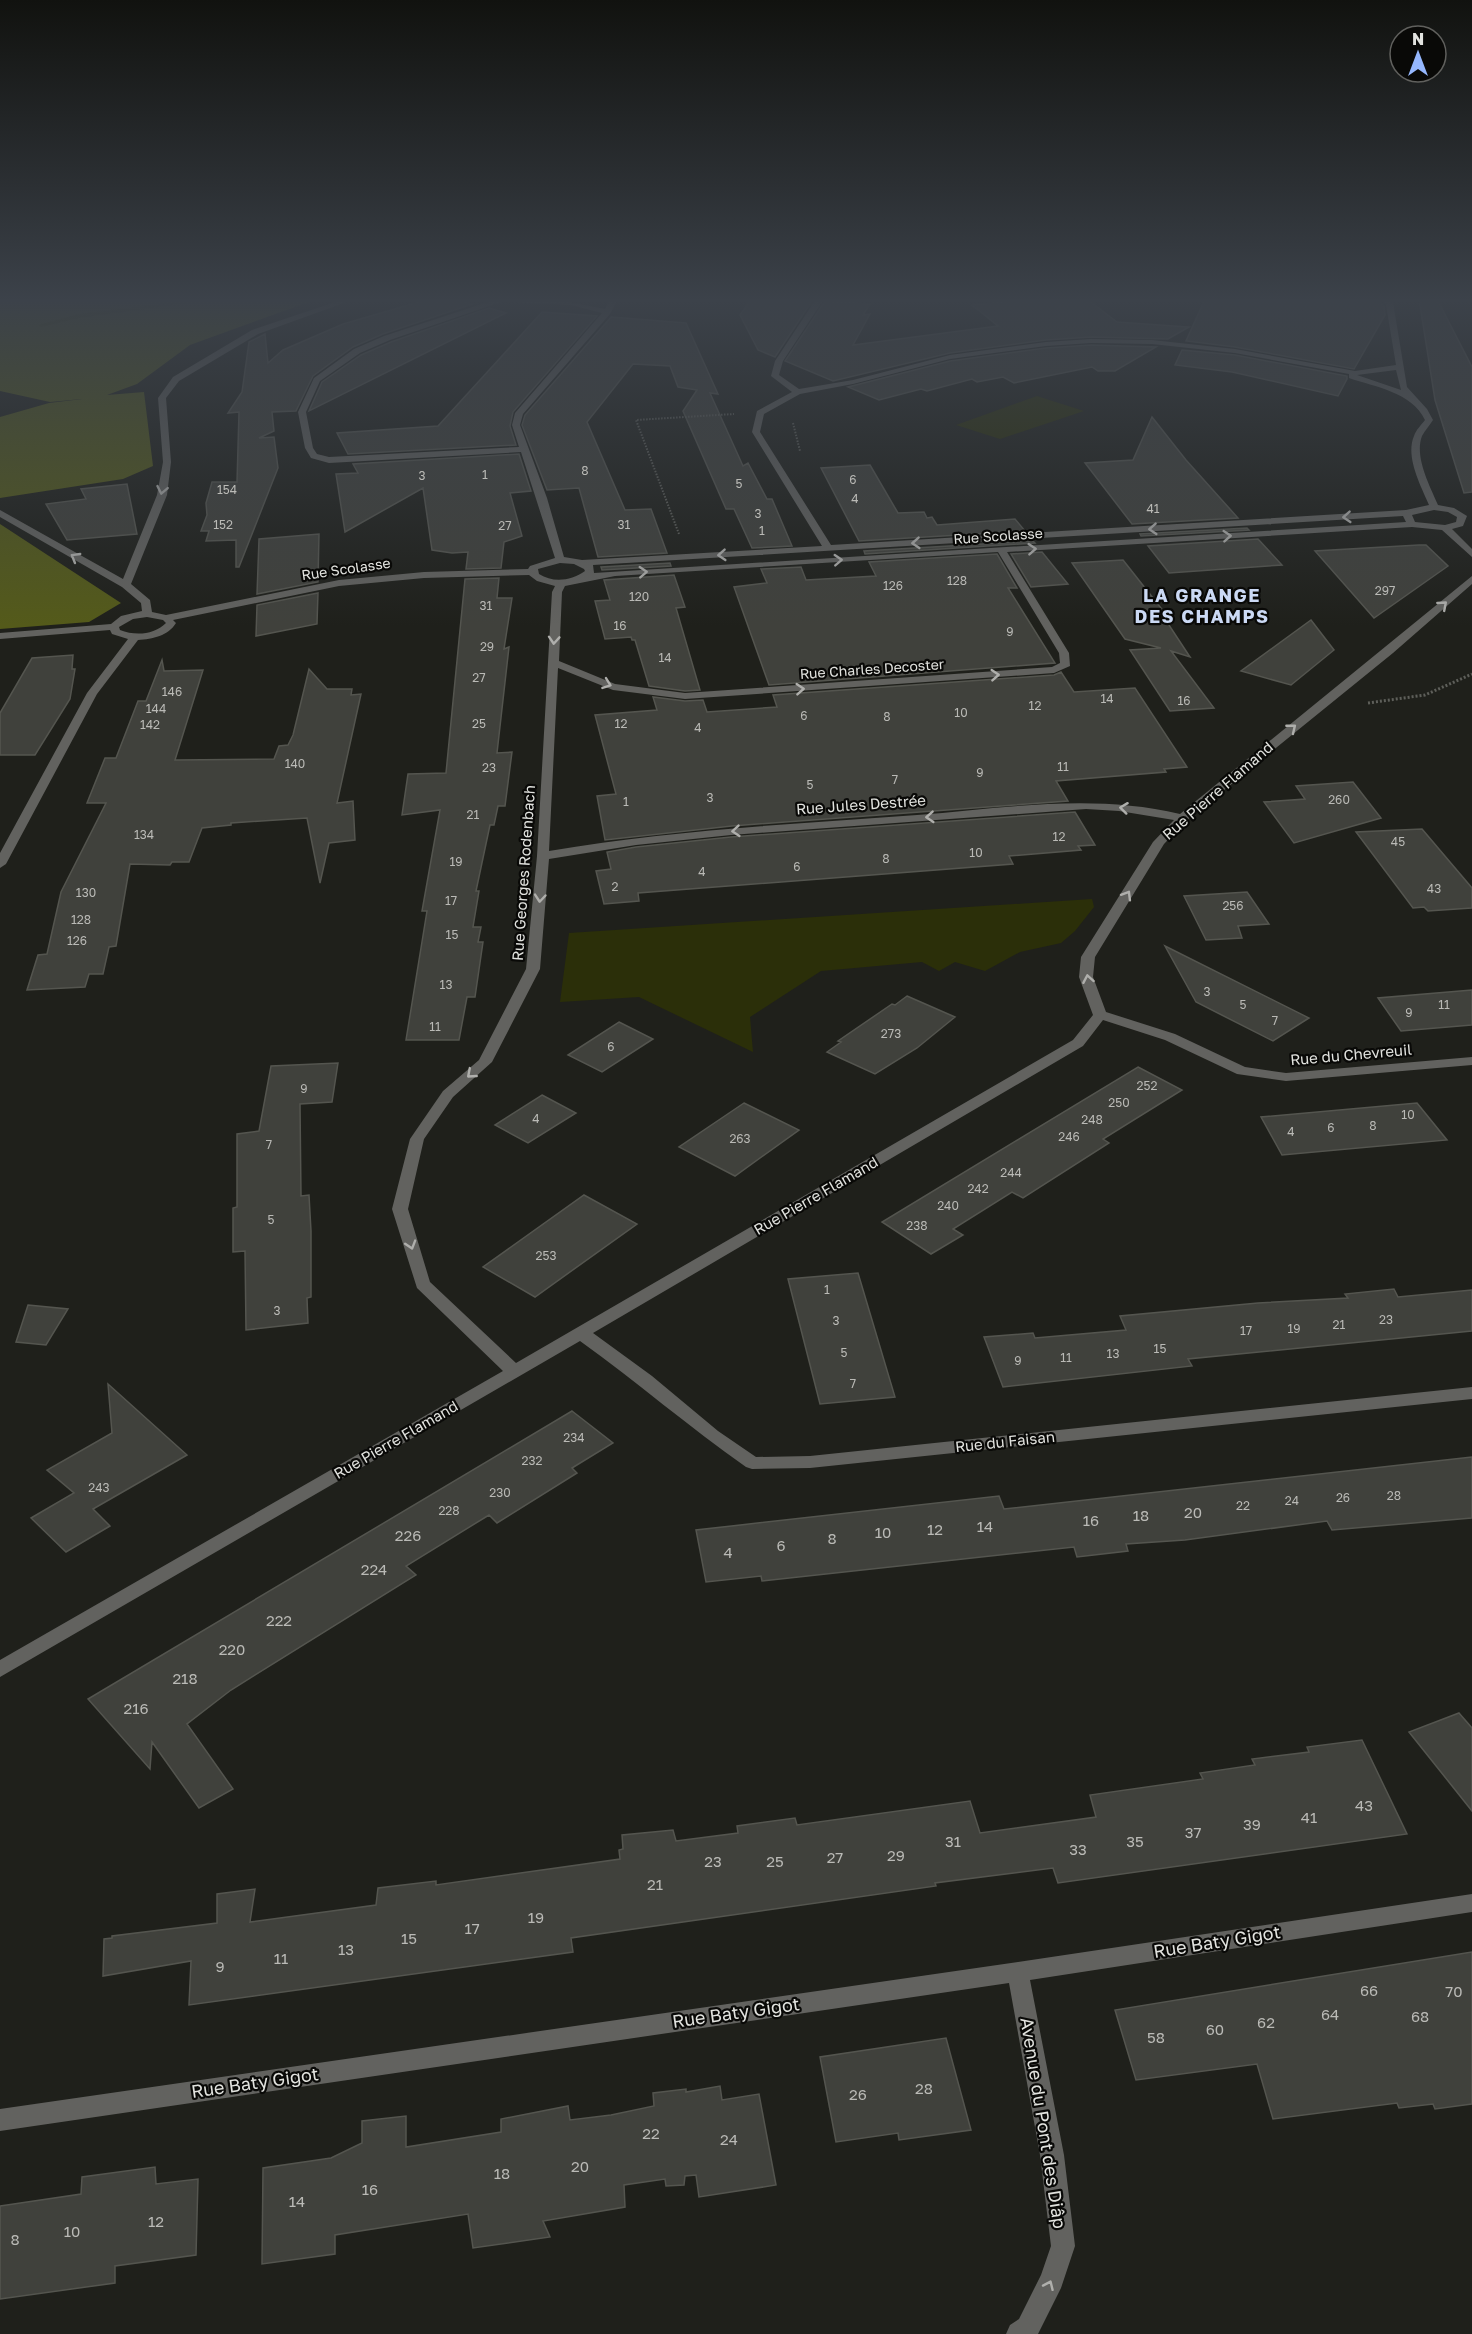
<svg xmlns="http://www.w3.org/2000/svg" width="1472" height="2334" viewBox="0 0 1472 2334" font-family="'Golos Text',sans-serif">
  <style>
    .green { fill: #2b2f09 }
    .forest { fill: #545a1a }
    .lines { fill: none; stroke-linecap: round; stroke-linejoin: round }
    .stream { fill: #464b06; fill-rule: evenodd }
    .building { fill: #40413c; stroke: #54554f; stroke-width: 1.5 }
    .path-far1 { stroke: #5e5f5a; stroke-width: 2; stroke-dasharray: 1.5 1.5; stroke-linecap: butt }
    .path { stroke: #5e5f5a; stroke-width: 3; stroke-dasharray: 2 2; stroke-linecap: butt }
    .minor { fill: #62625f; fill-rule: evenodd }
    .oneway { stroke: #afafac }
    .labels { text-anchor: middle; stroke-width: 4.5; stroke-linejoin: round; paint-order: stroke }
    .number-label { font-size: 12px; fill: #babab6 }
    .far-street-label { font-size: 14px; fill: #e2e3df; stroke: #090907 }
    .street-label { font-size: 15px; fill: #e2e3df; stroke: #090907 }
    .near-number-label { font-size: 15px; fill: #babab6 }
    .far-district-label { font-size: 18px; font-weight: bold; letter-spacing: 1.5px; fill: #cbd9f4; stroke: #090907 }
    .near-street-label { font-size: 18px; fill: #e2e3df; stroke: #090907 }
  </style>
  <rect width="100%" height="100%" fill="#1f201b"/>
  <path class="green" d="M1037,396L1084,411L1000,439L956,425Z
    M1092,899L1094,907L1075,931L1061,943L1020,952L985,971L955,962L939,971L922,962L821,971L750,1017L753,1052L639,997L560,1002L569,933Z"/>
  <path class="forest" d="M0,299H317L190,345L137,384L107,395L144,392L153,466L123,479L0,498V417L49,403L82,399L50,402L0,391Z
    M0,524L121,603L89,622L0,629Z"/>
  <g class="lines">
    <path class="stream" d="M201,299H216L79,318L41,327L38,325L79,314Z"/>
  </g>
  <path class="building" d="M429,299H451L473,304L383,334L353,347L313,376L296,411L272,412L274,431L259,438L274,437L278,468L239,567H236V540L206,541L209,531H201L207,515L206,503L212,482H237L239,412L228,413L242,392L249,342L265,334L268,363L283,350L343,324Z
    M751,299L812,301L775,357L758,350L740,315Z
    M1000,299H1087L1117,322L1189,327L1168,339L1091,337L1046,340L950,353L833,381L785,361L825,301L870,304L863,315L870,314L853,345L998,326L972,305L1004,302Z
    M1205,299H1376L1384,306L1385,315L1354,369L1235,347L1186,341Z
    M1419,299H1437L1472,367V492L1464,493L1435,400Z
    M489,308L506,313L309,411L322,382L361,355L391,342Z
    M542,312L597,316L513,412L510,426L516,445L348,454L337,433L438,426Z
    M611,317L686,323L718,394L710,393L743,466L748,463L767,499H772L792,546L752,548L734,509H726L683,411L697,390L678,387L670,366L633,364L587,422L625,510L651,509L667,553L598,557L579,488L547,490L522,425L525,415Z
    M1091,345L1156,347L1115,371H1098L1092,367L1014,383L1003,377L977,382L972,379L927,391L921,389L879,400L848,387L950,361L1046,348Z
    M1182,350L1235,355L1347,376V379L1338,396L1232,372L1175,365Z
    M1152,417L1186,460L1238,518L1132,524L1085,463L1133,460Z
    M519,454L531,491L510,493L522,536L504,542L501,568L466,569L468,552L452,553L432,550L423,488L345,532L336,474L358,473L353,464Z
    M870,465L898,513L924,512L927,518L932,517L937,525L1015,519L1025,531L859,541L821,468Z
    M127,484L137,534L67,540L46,504L86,499L81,489Z
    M1247,528L1249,530L1141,536L1140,534Z
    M319,534L318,582L257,594L259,539Z
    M1258,539L1282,565L1169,573L1148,546Z
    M1033,541L1035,543L865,554L864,551Z
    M1419,545H1426L1448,566L1374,618L1315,551Z
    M1042,552L1068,584L1031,587L1011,554Z
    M997,554L1017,588H1008L1055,663L769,685L734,587L767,583L761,569L801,567L806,580L876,576L869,562Z
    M1123,560L1164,612L1161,613L1190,657L1171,651L1214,708L1170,711L1130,650L1161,648L1125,639L1072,563Z
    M670,563L671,566L602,570L601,567Z
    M674,575L685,607L676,608L700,690L685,691L649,686L635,640H632L631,637L605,639L595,601L610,600L604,580Z
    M499,578L497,598H512L504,649L509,647L497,753L512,752L505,806H498L494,825H490L476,891H479L473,927H481L478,942H483L475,997H467L459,1040H406L427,911H422L440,810L402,815L408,774L446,773L465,579Z
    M318,593L317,624L256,636L257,605Z
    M1311,620L1334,650L1291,685L1241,671Z
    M73,655L72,669H75L70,699L35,755H0V713L32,658Z
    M162,660L164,671L203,670L175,760L274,759L279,746L288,745L293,735L309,669L327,689H352L351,695L361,694L337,803L353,801L355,840L329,843L320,883L307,818L231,823V825L202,828L189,862H172L170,865L130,864L116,946L109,947L103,974H89L85,987L27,990L38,955L47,954L61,892L106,803H87L105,758H116L138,701H146Z
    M1061,672L1074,692L1135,688L1187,767L1164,769L1166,772L1056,781L1068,801L732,826L605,840L597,796L616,794L595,715L657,710L653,697L685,701L703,700L707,712L777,707L773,695L1054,675Z
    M1353,782L1381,818L1294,843L1264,802L1305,799L1296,786Z
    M1075,812L1095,845L1078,846L1081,850L1009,856L1013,864L638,893L639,901L604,904L596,871L611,869L607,852L636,847L731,837Z
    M1422,829L1472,888V908L1428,911L1424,907L1413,908L1356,832Z
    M1247,892L1269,924L1238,926L1242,938L1206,940L1184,896Z
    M1165,946L1309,1018L1273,1041L1196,1002Z
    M1472,990V1025L1401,1031L1378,998Z
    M907,996L955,1017L917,1048L875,1074L827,1052L841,1042L838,1041L892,1004L895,1005Z
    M619,1022L653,1039L602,1072L568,1055Z
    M338,1063L332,1102L300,1104L301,1196L309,1195L311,1231V1297L307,1298L308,1323L246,1330L245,1251L233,1252V1208L237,1207V1134L259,1131L271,1066Z
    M1138,1067L1182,1090L1103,1139L1109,1143L1023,1198L1012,1192L953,1229L963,1235L931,1254L882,1222Z
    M542,1095L576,1113L528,1143L495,1125Z
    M744,1103L799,1130L735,1176L679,1147Z
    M1417,1103L1447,1140L1282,1155L1261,1117Z
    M584,1195L637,1224L535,1297L483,1267Z
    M858,1273L895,1397L820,1404L788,1279Z
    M1394,1289L1398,1297L1472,1290V1331L1188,1359L1192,1366L1003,1387L984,1337L1033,1333L1035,1338L1126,1330L1120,1316L1258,1303L1348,1298L1345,1294Z
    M28,1305L68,1309L46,1345L16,1342Z
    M108,1384L187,1455L93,1509L110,1526L66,1552L31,1518L74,1493L47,1470L112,1433Z
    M572,1411L613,1443L572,1468L577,1473L497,1523L489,1515L406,1566L416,1575L231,1690L187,1724L233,1789L199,1808L152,1742L150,1769L88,1699Z
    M1472,1457V1518L1332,1530L1327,1521L1185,1540L1126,1544L1128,1551L1077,1557L1074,1547L762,1581L761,1576L706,1582L696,1530L999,1496L1004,1509Z
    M1459,1713L1472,1728V1811L1409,1732Z
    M1362,1740L1407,1834L1058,1883L1053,1868L935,1883L936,1886L571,1938L573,1952L189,2005L191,1961L103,1976L104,1939L112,1938V1936L217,1923V1894L255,1889L250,1922L376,1905L378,1888L436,1881V1885L620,1859L619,1850L623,1849L622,1835L673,1830L676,1841L738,1833L737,1826L795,1818L797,1825L970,1801L980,1833L1096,1817L1090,1795L1203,1779L1200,1773L1255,1765L1252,1759L1309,1752L1307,1747Z
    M1472,1952V2104L1435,2109L1433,2104L1399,2108L1397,2103L1273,2119L1257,2064L1136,2080L1115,2010Z
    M946,2038L971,2130L899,2140L898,2133L836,2142L820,2057Z
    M720,2086L722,2100L759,2094L776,2185L699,2197L696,2175L685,2176L684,2185L666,2186L665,2179L624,2185L625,2207L543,2221L550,2237L473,2248L468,2214L335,2235V2254L262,2264L263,2168L331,2158L362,2143V2121L406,2116V2147L501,2132V2119L568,2106L570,2120L611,2115L654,2106L653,2093L686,2089V2092Z
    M155,2167L156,2184L198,2179L196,2255L115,2266V2283L0,2299V2206L81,2194L82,2177Z"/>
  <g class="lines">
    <path class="path-far1" d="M793,423L800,451
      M679,534L636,420L734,414"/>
    <path class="path" d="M1368,703L1425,695L1472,674"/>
    <path class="minor" d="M344,299H355L258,334L179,381L166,398L171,462L167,495L131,584L150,600L152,612L166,615L339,580L424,572L528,569L530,566L555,558L521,452L329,463L311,458L305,448L298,412L314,378L354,349L384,336L494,300L501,302L390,340L360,353L320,381L306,412L313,448L317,454L329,457L519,447L512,425L515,413L602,313L571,305L510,302L506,300H559L605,309L610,299H618L610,314L523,414L520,425L547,498L564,557L582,560L822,546L752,432L757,411L792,392L771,376L775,361L816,299H824L783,361L779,375L799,389L853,380L950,355L1046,342L1091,339L1152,340L1235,349L1355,371L1396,365L1386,305L1378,299H1387L1393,302L1407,387L1427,409L1433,420C1430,425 1425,430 1422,436C1414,457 1430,486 1438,505L1454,508L1467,516L1463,526L1452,529L1472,549V557L1442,530L1412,527L1007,552L1069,653L1070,666L1054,673L685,699L613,690L558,668L549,851C671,830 794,824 917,815C1005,808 1092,793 1180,814L1472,576V584L1393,653L1186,821L1164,844L1095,957L1093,977L1106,1012L1175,1034L1245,1067L1286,1073L1472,1057V1065L1286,1081L1237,1074L1165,1040L1103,1020L1083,1046L593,1333L652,1376L718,1431L756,1457L810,1456L1472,1387V1399L810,1468L752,1469L746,1467C689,1427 637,1382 580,1341L0,1677V1660L503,1371L417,1288L392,1209L410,1139L443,1091L479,1060L526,969L537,856L552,592L555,586L537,581L529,575L424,578L339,586L173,620L176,623C168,636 153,639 138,640L97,694L6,864L0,868V853L87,693L128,639L112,634L110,630L0,639V633L111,624L121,616L142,611L141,603L122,587L0,517V510L123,579L157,495L163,462L158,398L173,377L252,330ZM1091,343L1152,344L1235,353L1349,374V378C1375,387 1412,392 1425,420C1421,425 1416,430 1414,436C1405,457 1421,486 1429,505L1406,510L831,545L760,432L764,414L800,394L853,384L950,359L1046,346ZM1396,370L1401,390L1357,375ZM1434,510L1448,512L1457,517L1456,522L1445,525L1415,522L1412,515ZM1403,516L1406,522L594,573L593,565ZM998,552L1059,653L1060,663L1052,667L685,693L615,684L559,661L562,592L565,586L615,576ZM560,563L574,564L584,569L585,571C571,581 553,583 539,574L538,569ZM147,617L163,620L166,623C154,635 135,636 120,630L119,627L133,619ZM1086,809L1119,811L1174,820L1153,842L1081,957L1079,977L1093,1015L1073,1040L516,1363L430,1282L408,1209L424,1139L453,1097L492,1062L540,969L549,859L636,845L731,835Z
      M1472,1894V1912L1030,1980L1064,2155L1075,2246L1061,2288L1038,2334H1006L1010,2325L1019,2319L1041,2275L1051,2246L1040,2155L1009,1983L0,2131V2109L1018,1962Z"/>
  </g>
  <defs><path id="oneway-chevron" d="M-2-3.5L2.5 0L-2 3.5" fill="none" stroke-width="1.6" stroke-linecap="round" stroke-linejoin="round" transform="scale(1.5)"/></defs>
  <g class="oneway">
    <use href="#oneway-chevron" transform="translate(162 490) rotate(101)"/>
    <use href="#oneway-chevron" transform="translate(1347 517) rotate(176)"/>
    <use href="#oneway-chevron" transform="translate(1153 529) rotate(176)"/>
    <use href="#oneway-chevron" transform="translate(1227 536) rotate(-4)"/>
    <use href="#oneway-chevron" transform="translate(916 543) rotate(176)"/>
    <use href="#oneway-chevron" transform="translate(1032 549) rotate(-4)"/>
    <use href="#oneway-chevron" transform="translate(722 555) rotate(176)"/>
    <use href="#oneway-chevron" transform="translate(75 557) rotate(-150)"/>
    <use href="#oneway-chevron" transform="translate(838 560) rotate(-3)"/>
    <use href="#oneway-chevron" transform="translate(643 572) rotate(-3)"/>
    <use href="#oneway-chevron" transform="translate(1443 605) rotate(-41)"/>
    <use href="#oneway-chevron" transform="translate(554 640) rotate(94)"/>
    <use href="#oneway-chevron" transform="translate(995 675) rotate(-4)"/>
    <use href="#oneway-chevron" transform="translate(607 684) rotate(20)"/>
    <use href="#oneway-chevron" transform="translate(800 689) rotate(-4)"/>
    <use href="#oneway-chevron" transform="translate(1292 728) rotate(-39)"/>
    <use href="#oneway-chevron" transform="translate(1124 808) rotate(-173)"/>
    <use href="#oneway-chevron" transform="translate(930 817) rotate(176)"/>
    <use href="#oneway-chevron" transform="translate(736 831) rotate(175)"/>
    <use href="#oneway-chevron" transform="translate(1127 895) rotate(-59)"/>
    <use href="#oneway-chevron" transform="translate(540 898) rotate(95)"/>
    <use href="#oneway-chevron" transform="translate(1088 979) rotate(-100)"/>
    <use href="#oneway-chevron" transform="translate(471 1074) rotate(139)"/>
    <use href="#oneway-chevron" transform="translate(411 1245) rotate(73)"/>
    <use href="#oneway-chevron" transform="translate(1049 2285) rotate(-66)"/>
  </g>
  <linearGradient id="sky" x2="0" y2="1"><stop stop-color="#11120f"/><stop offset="0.48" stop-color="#3c424a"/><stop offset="1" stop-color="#3c424a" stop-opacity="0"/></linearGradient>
  <rect width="1472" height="626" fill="url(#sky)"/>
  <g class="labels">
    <g class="number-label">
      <text x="585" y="475">8</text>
      <text x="485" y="479">1</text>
      <text x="422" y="480">3</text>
      <text x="853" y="484">6</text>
      <text x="739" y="488">5</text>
      <text x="227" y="494">154</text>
      <text x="855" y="503">4</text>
      <text x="1153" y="513">41</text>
      <text x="758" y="518">3</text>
      <text x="223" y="529">152</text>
      <text x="624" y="529">31</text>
      <text x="505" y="530">27</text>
      <text x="762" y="535">1</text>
      <text x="957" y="585">128</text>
      <text x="893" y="590">126</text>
      <text x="1385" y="595">297</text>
      <text x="639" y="601">120</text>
      <text x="486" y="610">31</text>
      <text x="620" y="630">16</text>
      <text x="1010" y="636">9</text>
      <text x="487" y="651">29</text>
      <text x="665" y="662">14</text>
      <text x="479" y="682">27</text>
      <text x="172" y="696">146</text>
      <text x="1107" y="703">14</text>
      <text x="1184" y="705">16</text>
      <text x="1035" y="710">12</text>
      <text x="156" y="713">144</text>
      <text x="961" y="717">10</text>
      <text x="804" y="720">6</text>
      <text x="887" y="721">8</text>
      <text x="479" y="728">25</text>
      <text x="621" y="728">12</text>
      <text x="150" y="729">142</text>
      <text x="698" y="732">4</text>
      <text x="295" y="768">140</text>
      <text x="1063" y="771">11</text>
      <text x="489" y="772">23</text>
      <text x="980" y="777">9</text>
      <text x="895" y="784">7</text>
      <text x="810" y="789">5</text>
      <text x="710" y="802">3</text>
      <text x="1339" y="804">260</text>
      <text x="626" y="806">1</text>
      <text x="473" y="819">21</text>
      <text x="144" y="839">134</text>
      <text x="1059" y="841">12</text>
      <text x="1398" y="846">45</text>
      <text x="976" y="857">10</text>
      <text x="886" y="863">8</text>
      <text x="456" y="866">19</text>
      <text x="797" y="871">6</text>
      <text x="702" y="876">4</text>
      <text x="615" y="891">2</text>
      <text x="1434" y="893">43</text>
      <text x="86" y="897">130</text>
      <text x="451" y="905">17</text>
      <text x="1233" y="910">256</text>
      <text x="81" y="924">128</text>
      <text x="452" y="939">15</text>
      <text x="77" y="945">126</text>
      <text x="446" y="989">13</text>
      <text x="1207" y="996">3</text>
      <text x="1243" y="1009">5</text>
      <text x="1444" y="1009">11</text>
      <text x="1409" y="1017">9</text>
      <text x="1275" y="1025">7</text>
      <text x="435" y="1031">11</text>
      <text x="891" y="1038">273</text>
      <text x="611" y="1051">6</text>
      <text x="1147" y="1090">252</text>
      <text x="304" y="1093">9</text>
      <text x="1119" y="1107">250</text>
      <text x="1408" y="1119">10</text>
      <text x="536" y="1123">4</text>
      <text x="1092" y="1124">248</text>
      <text x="1373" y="1130">8</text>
      <text x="1331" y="1132">6</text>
      <text x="1291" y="1136">4</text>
      <text x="1069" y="1141">246</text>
      <text x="740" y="1143">263</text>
      <text x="269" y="1149">7</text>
      <text x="1011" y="1177">244</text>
      <text x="978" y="1193">242</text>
      <text x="948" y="1210">240</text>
      <text x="271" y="1224">5</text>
      <text x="917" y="1230">238</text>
      <text x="546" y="1260">253</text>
      <text x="827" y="1294">1</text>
      <text x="277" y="1315">3</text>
      <text x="1386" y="1324">23</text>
      <text x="836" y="1325">3</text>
      <text x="1339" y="1329">21</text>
      <text x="1294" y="1333">19</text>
      <text x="1246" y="1335">17</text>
      <text x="1160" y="1353">15</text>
      <text x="844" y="1357">5</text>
      <text x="1113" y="1358">13</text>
      <text x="1066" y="1362">11</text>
      <text x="1018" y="1365">9</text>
      <text x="853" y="1388">7</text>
      <text x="574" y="1442">234</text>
      <text x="532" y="1465">232</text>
      <text x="99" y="1492">243</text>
      <text x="500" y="1497">230</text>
      <text x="1394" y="1500">28</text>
      <text x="1343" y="1502">26</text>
      <text x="1292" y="1505">24</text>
      <text x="1243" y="1510">22</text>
      <text x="449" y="1515">228</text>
    </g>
    <g class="far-street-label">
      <text transform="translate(998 536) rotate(-4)" y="5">Rue Scolasse</text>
      <text transform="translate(346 569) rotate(-8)" y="5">Rue Scolasse</text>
      <text transform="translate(872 669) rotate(-4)" y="5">Rue Charles Decoster</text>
    </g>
    <g class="street-label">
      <text transform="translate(1218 791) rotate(-41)" y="5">Rue Pierre Flamand</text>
      <text transform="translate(861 805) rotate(-4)" y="5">Rue Jules Destrée</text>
      <text transform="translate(524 873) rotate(-86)" y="5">Rue Georges Rodenbach</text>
      <text transform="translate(1351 1055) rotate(-5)" y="5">Rue du Chevreuil</text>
      <text transform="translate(816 1196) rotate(-30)" y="5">Rue Pierre Flamand</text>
      <text transform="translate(396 1440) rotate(-30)" y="5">Rue Pierre Flamand</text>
      <text transform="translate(1005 1442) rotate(-6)" y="5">Rue du Faisan</text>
    </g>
    <g class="near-number-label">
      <text x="1193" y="1518">20</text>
      <text x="1141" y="1521">18</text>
      <text x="1091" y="1526">16</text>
      <text x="985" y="1532">14</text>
      <text x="935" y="1535">12</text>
      <text x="883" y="1538">10</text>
      <text x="408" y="1541">226</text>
      <text x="832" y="1544">8</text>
      <text x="781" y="1551">6</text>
      <text x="728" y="1558">4</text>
      <text x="374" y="1575">224</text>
      <text x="279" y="1626">222</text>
      <text x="232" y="1655">220</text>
      <text x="185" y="1684">218</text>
      <text x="136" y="1714">216</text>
      <text x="1364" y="1811">43</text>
      <text x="1309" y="1823">41</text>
      <text x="1252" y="1830">39</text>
      <text x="1193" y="1838">37</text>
      <text x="953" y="1847">31</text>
      <text x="1135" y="1847">35</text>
      <text x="1078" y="1855">33</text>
      <text x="896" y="1861">29</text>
      <text x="835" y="1863">27</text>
      <text x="713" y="1867">23</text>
      <text x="775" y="1867">25</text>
      <text x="655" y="1890">21</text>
      <text x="536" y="1923">19</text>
      <text x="472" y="1934">17</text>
      <text x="409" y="1944">15</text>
      <text x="346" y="1955">13</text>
      <text x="281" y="1964">11</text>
      <text x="220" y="1972">9</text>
      <text x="1369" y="1996">66</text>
      <text x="1454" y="1997">70</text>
      <text x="1330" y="2020">64</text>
      <text x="1420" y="2022">68</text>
      <text x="1266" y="2028">62</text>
      <text x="1215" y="2035">60</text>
      <text x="1156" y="2043">58</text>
      <text x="924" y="2094">28</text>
      <text x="858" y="2100">26</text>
      <text x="651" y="2139">22</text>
      <text x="729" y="2145">24</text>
      <text x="580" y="2172">20</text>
      <text x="502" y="2179">18</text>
      <text x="370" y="2195">16</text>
      <text x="297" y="2207">14</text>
      <text x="156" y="2227">12</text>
      <text x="72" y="2237">10</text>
      <text x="15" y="2245">8</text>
    </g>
    <g class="far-district-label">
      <text x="1202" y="602">LA GRANGE<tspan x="1202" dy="21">DES CHAMPS</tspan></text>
    </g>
    <g class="near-street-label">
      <text transform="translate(1217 1942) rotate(-9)" y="6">Rue Baty Gigot</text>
      <text transform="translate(736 2013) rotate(-8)" y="6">Rue Baty Gigot</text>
      <text transform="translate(255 2083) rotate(-8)" y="6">Rue Baty Gigot</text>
      <text transform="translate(1043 2123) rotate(81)" y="6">Avenue du Pont des Diâp</text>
    </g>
  </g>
  <g transform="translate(1418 54)"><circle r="28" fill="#090907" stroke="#60605d" stroke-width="1.5"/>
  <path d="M0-4.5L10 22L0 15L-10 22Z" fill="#95b7fd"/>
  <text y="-9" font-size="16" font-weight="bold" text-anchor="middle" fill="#e2e3df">N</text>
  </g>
</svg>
